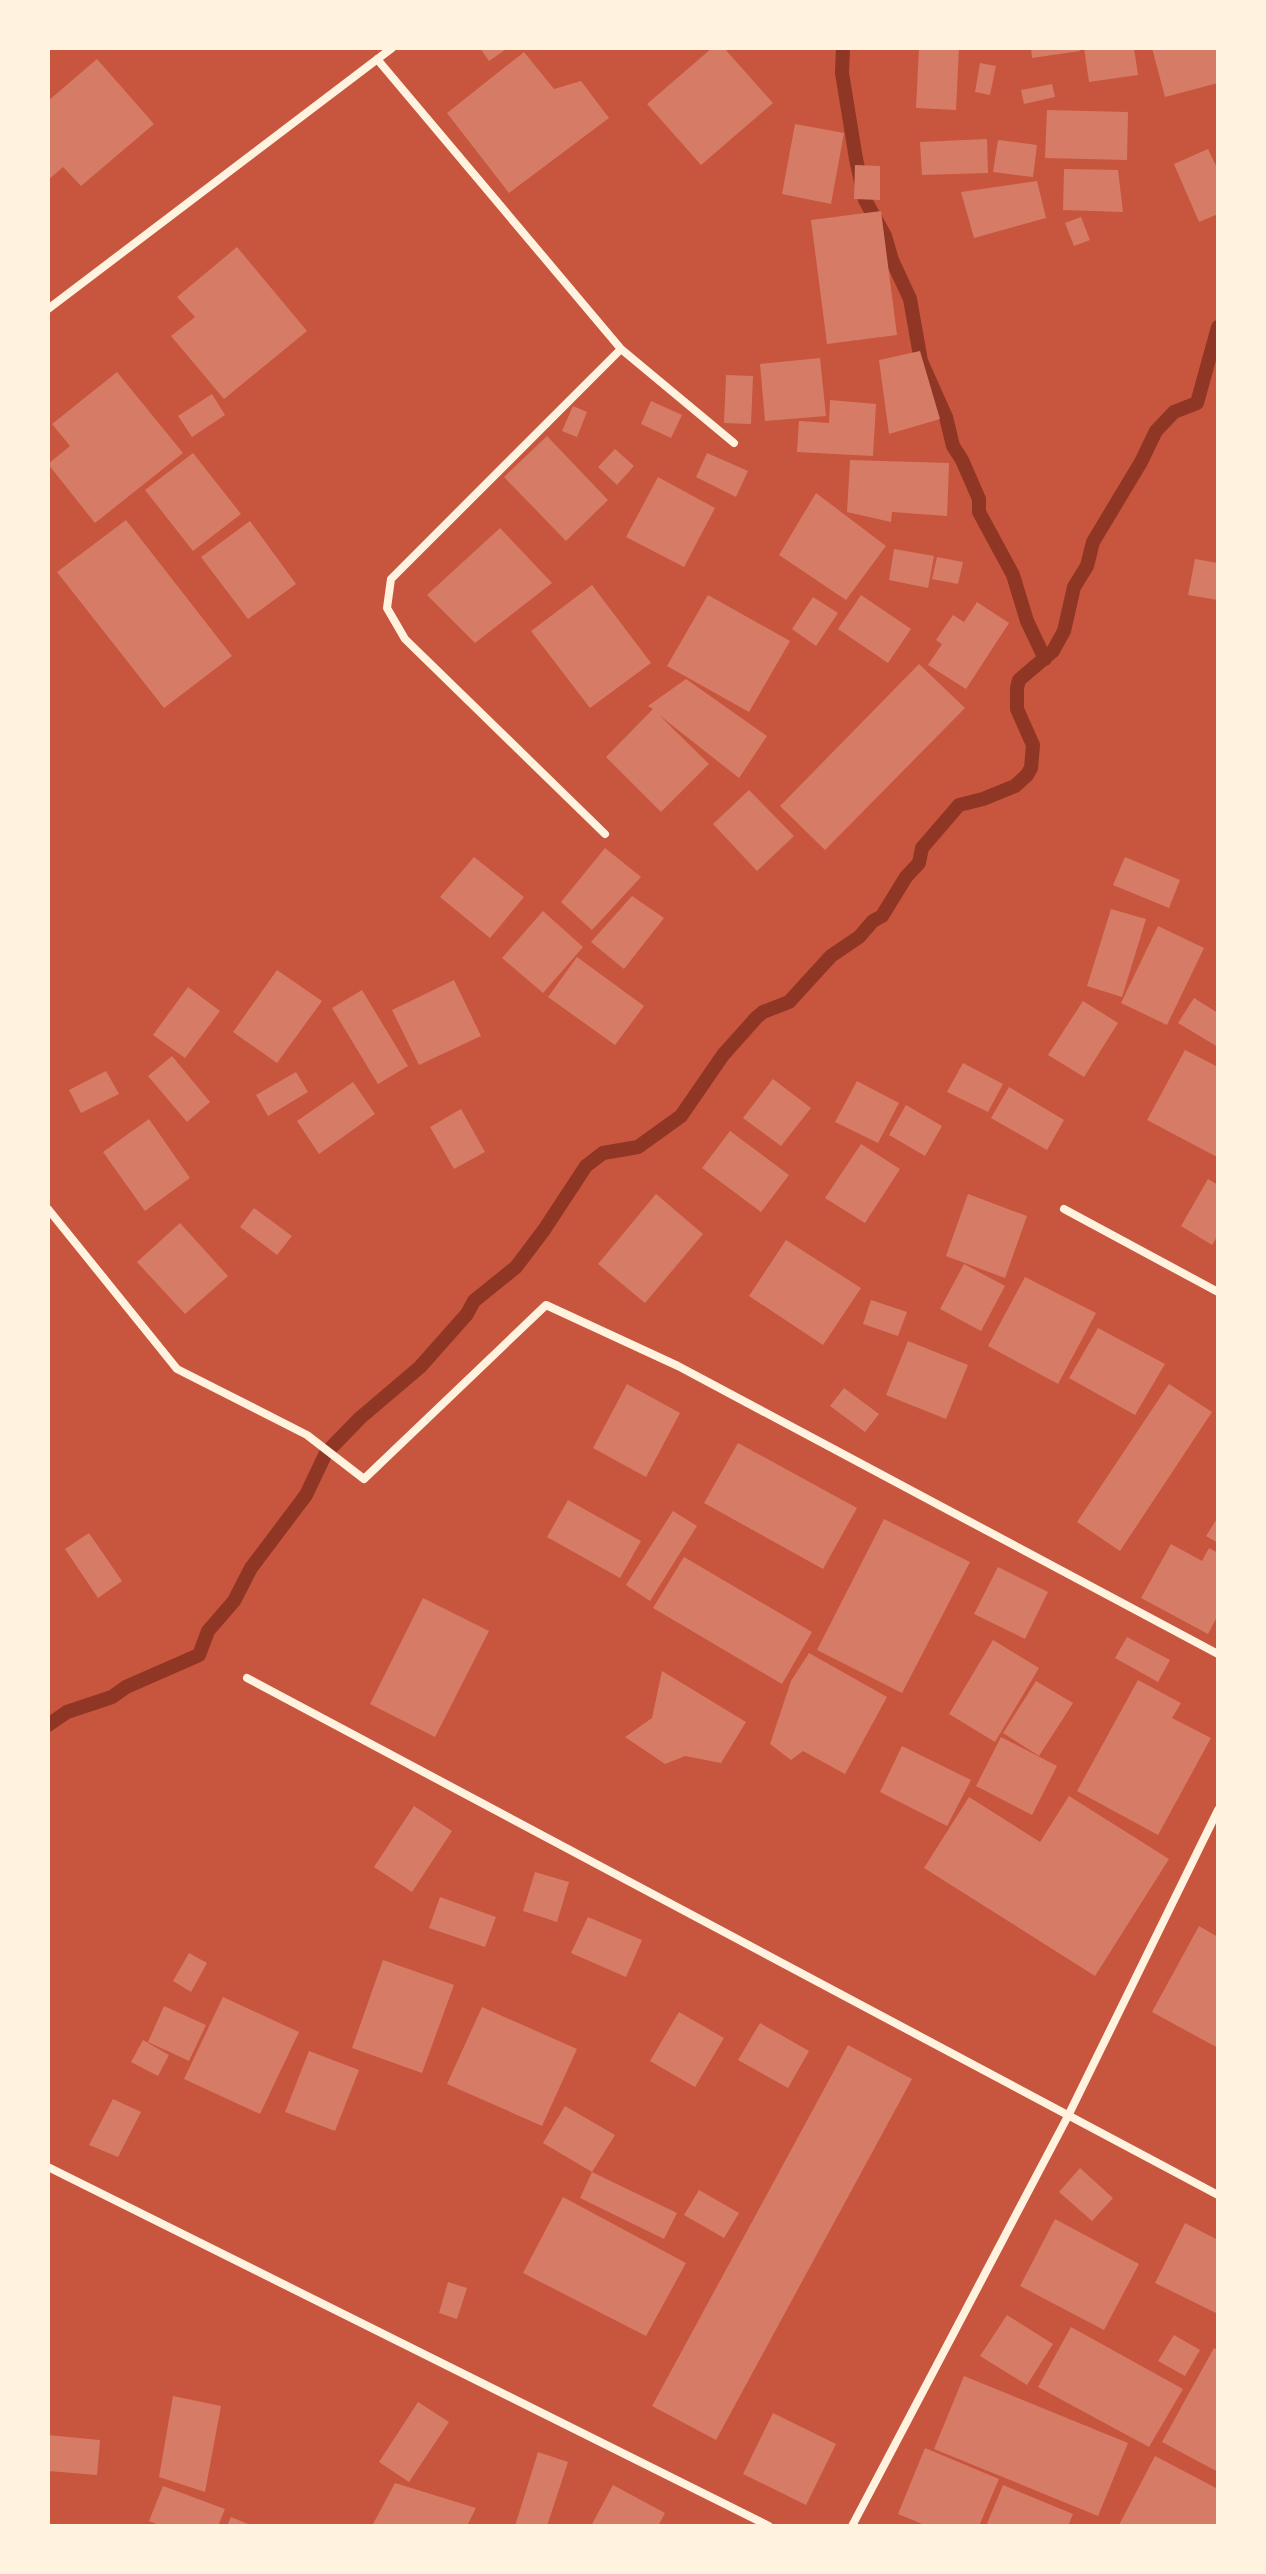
<svg xmlns="http://www.w3.org/2000/svg" width="1266" height="2574" viewBox="0 0 1266 2574" font-family="'DM Sans',sans-serif">
  <style>
    .lines { fill: none; stroke-linecap: round; stroke-linejoin: round }
    .stream { stroke: #8f3625; stroke-width: 14 }
    .building { fill: #d67c66 }
    .minor { stroke: #fff3e0; stroke-width: 8 }
  </style>
  <rect width="100%" height="100%" fill="#c8553d"/>
  <g class="lines">
    <path class="stream" d="M843,48L842,73L856,159L865,200L885,236L892,260L910,299L921,361L946,417L953,446L962,460L979,499V512L1013,575L1027,621L1045,659
      M48,1725L67,1712L112,1697L126,1687L199,1655L208,1631L234,1601L251,1568L306,1495L326,1453L360,1418L420,1367L467,1314L474,1301L516,1267L544,1230L586,1166L603,1153L638,1147L681,1116L723,1055L756,1018L763,1012L789,1002L831,956L859,937L873,921L882,916L906,877L919,863L922,848L959,805L983,799L1015,786L1027,775L1031,768L1033,745L1017,709V688L1019,680L1053,651L1064,631L1074,587L1087,566L1093,542L1141,462L1156,431L1174,412L1197,403L1218,327"/>
  </g>
  <path class="building" d="M480,48H508L489,61Z
    M712,48H724L773,103L701,165L647,104Z
    M919,48H959L956,110L916,108Z
    M1031,48H1079L1080,51L1032,58Z
    M1084,48H1134L1138,75L1089,82Z
    M1152,48H1218V83L1165,97Z
    M524,52L554,89L581,81L609,118L509,193L447,113Z
    M97,59L154,124L81,186L63,167L48,180V101Z
    M980,63L996,66L990,95L975,92Z
    M1052,84L1055,97L1024,104L1021,90Z
    M1047,110L1128,112L1127,160L1045,158Z
    M795,124L844,133L831,204L782,194Z
    M987,139L988,173L922,175L920,142Z
    M998,140L1037,145L1033,177L993,172Z
    M1208,149L1218,170V214L1199,222L1174,164Z
    M855,165L880,166V200L854,199Z
    M1064,169L1118,170L1123,212L1063,210Z
    M1037,181L1046,218L974,238L961,192Z
    M881,211L897,335L827,344L811,220Z
    M1081,217L1090,240L1074,246L1065,223Z
    M237,247L307,331L224,399L171,336L195,317L177,297Z
    M920,351L940,419L889,434L879,360Z
    M820,358L826,416L765,421L760,364Z
    M117,372L183,453L95,523L48,464L70,446L52,424Z
    M726,375L753,376L751,424L724,423Z
    M212,394L225,415L192,437L178,416Z
    M830,400L876,404L873,456L797,452L799,421L829,423Z
    M651,401L682,415L671,438L641,424Z
    M573,406L587,412L577,437L562,431Z
    M547,436L608,500L566,541L504,477Z
    M615,449L634,466L617,485L598,467Z
    M193,453L241,514L193,551L145,490Z
    M707,453L748,471L736,497L696,477Z
    M850,460L949,463L947,516L892,512L891,522L847,512Z
    M658,477L715,508L684,567L626,537Z
    M816,493L886,546L846,600L779,555Z
    M126,520L232,656L164,708L57,572Z
    M250,521L296,584L248,619L201,557Z
    M500,528L552,583L475,643L427,595Z
    M894,549L934,556L928,588L889,580Z
    M937,557L963,562L958,584L932,579Z
    M1195,559L1218,563V600L1188,595Z
    M592,585L651,663L590,708L531,631Z
    M708,595L790,641L749,712L667,666Z
    M861,595L911,629L888,663L838,629Z
    M813,597L838,613L816,646L792,629Z
    M977,602L1009,623L966,689L928,665L942,644L936,640L953,615L964,622Z
    M919,664L965,708L825,850L780,806Z
    M686,679L767,736L739,778L659,715L709,764L661,812L606,757L653,709L648,706Z
    M749,790L794,836L757,871L713,824Z
    M605,848L641,877L592,930L561,902Z
    M474,857L524,897L490,938L440,897Z
    M1125,857L1180,880L1169,908L1113,885Z
    M632,896L664,918L624,969L591,942Z
    M1111,909L1146,919L1122,997L1087,986Z
    M543,911L583,947L543,993L502,958Z
    M1158,926L1204,948L1167,1025L1121,1003Z
    M577,957L644,1006L615,1045L548,997Z
    M277,970L322,1001L277,1063L233,1032Z
    M454,980L481,1036L419,1065L392,1010Z
    M188,987L220,1011L185,1058L153,1035Z
    M362,990L408,1066L378,1084L332,1008Z
    M1194,998L1218,1013V1047L1178,1023Z
    M1083,1001L1118,1023L1084,1077L1048,1055Z
    M1185,1050L1218,1067L1217,1157L1147,1120Z
    M172,1056L210,1102L187,1122L148,1076Z
    M963,1063L1003,1084L988,1112L947,1092Z
    M106,1071L119,1094L81,1113L69,1090Z
    M296,1072L308,1092L268,1116L256,1095Z
    M773,1079L811,1108L781,1146L743,1118Z
    M857,1081L899,1103L878,1143L835,1122Z
    M353,1082L375,1114L319,1154L297,1121Z
    M1009,1087L1064,1120L1047,1150L991,1118Z
    M906,1105L942,1126L925,1156L889,1135Z
    M461,1109L485,1152L454,1169L430,1127Z
    M149,1119L190,1178L145,1211L103,1152Z
    M730,1131L789,1175L761,1212L702,1168Z
    M861,1144L900,1169L865,1223L825,1198Z
    M1208,1179L1218,1185V1235L1212,1245L1181,1226Z
    M656,1194L703,1234L645,1303L598,1264Z
    M968,1194L1027,1216L1005,1278L946,1256Z
    M254,1208L292,1236L277,1255L240,1227Z
    M180,1223L228,1276L185,1314L137,1262Z
    M786,1240L861,1288L823,1345L749,1296Z
    M964,1264L1005,1286L981,1331L940,1309Z
    M1025,1277L1096,1313L1058,1384L988,1346Z
    M871,1300L907,1312L898,1336L863,1324Z
    M1098,1328L1165,1364L1135,1415L1069,1378Z
    M908,1341L968,1365L946,1419L886,1395Z
    M627,1384L680,1413L646,1477L593,1448Z
    M1169,1384L1212,1412L1120,1551L1077,1522Z
    M844,1388L879,1414L865,1432L830,1406Z
    M738,1443L857,1508L823,1569L704,1503Z
    M568,1500L641,1541L620,1578L547,1537Z
    M673,1511L697,1526L650,1601L626,1585Z
    M1218,1517V1543L1206,1536Z
    M884,1519L970,1562L902,1693L817,1650Z
    M89,1533L122,1581L98,1598L65,1549Z
    M1171,1544L1202,1561L1209,1548L1218,1553V1615L1208,1634L1141,1598Z
    M684,1557L812,1632L782,1684L653,1608Z
    M998,1567L1048,1592L1025,1639L974,1614Z
    M423,1598L489,1631L435,1737L370,1704Z
    M1127,1637L1170,1660L1158,1682L1115,1658Z
    M993,1640L1039,1668L995,1742L949,1714Z
    M809,1653L887,1697L845,1774L803,1751L791,1760L770,1744L791,1681Z
    M662,1671L746,1722L721,1763L685,1756L665,1764L625,1737L652,1718Z
    M1138,1680L1181,1703L1172,1718L1211,1738L1158,1835L1077,1791Z
    M1036,1681L1073,1703L1039,1756L1003,1733Z
    M1001,1737L1057,1766L1032,1815L976,1786Z
    M902,1746L971,1780L947,1826L880,1792Z
    M1069,1796L1169,1859L1095,1976L924,1868L969,1797L1040,1842Z
    M414,1806L452,1831L412,1892L374,1867Z
    M535,1872L569,1882L557,1922L523,1911Z
    M440,1897L496,1917L485,1947L429,1928Z
    M588,1917L642,1940L626,1977L571,1953Z
    M1199,1926L1218,1937V2048L1152,2012Z
    M189,1953L207,1963L191,1992L173,1981Z
    M383,1960L454,1985L422,2073L352,2048Z
    M223,1997L299,2032L260,2114L184,2079Z
    M164,2006L206,2025L189,2061L148,2042Z
    M482,2007L577,2049L542,2126L447,2084Z
    M679,2012L724,2038L695,2087L650,2061Z
    M760,2023L809,2051L788,2088L738,2060Z
    M143,2040L169,2055L158,2076L131,2062Z
    M848,2045L912,2079L716,2440L652,2406Z
    M309,2051L359,2070L335,2131L285,2112Z
    M113,2099L141,2112L118,2157L89,2145Z
    M565,2106L615,2135L592,2172L543,2143Z
    M1080,2168L1113,2198L1092,2221L1059,2192Z
    M592,2172L677,2213L664,2239L580,2198Z
    M699,2190L739,2213L724,2238L684,2215Z
    M563,2197L686,2263L646,2336L523,2273Z
    M1055,2219L1139,2264L1104,2330L1020,2286Z
    M1185,2223L1218,2240V2314L1155,2283Z
    M448,2282L467,2288L457,2319L439,2313Z
    M1007,2315L1053,2344L1027,2385L980,2356Z
    M1071,2327L1183,2389L1149,2447L1038,2387Z
    M1174,2335L1200,2350L1185,2376L1158,2361Z
    M1214,2348L1218,2350V2472L1162,2442Z
    M964,2376L1128,2443L1098,2516L934,2449Z
    M173,2396L221,2406L205,2492L159,2477Z
    M418,2402L449,2422L409,2482L379,2462Z
    M773,2413L836,2444L806,2505L743,2474Z
    M48,2435L100,2440L97,2475L48,2471Z
    M925,2448L999,2479L979,2526H927L898,2514Z
    M538,2452L568,2462L547,2526H515Z
    M1155,2456L1218,2489V2526L1119,2525Z
    M395,2483L476,2508L467,2526H372Z
    M613,2485L665,2513L658,2526H591Z
    M1003,2485L1073,2514L1068,2526H986Z
    M163,2486L225,2509L218,2526H161L149,2521Z
    M231,2517L253,2526H227Z"/>
  <g class="lines">
    <path class="minor" d="M377,59L621,349L734,443
      M48,309L392,48
      M605,834L405,639L387,608L391,579L621,349
      M48,1209L177,1369L307,1435L364,1479L546,1305L678,1366L1218,1654
      M1064,1209L1218,1292
      M247,1678L1218,2195
      M48,2167L769,2526
      M852,2526L1068,2116L1218,1810"/>
  </g>
  <rect width="1266" height="2574" fill="none" stroke="#fff3e0" stroke-width="100"/>
</svg>
